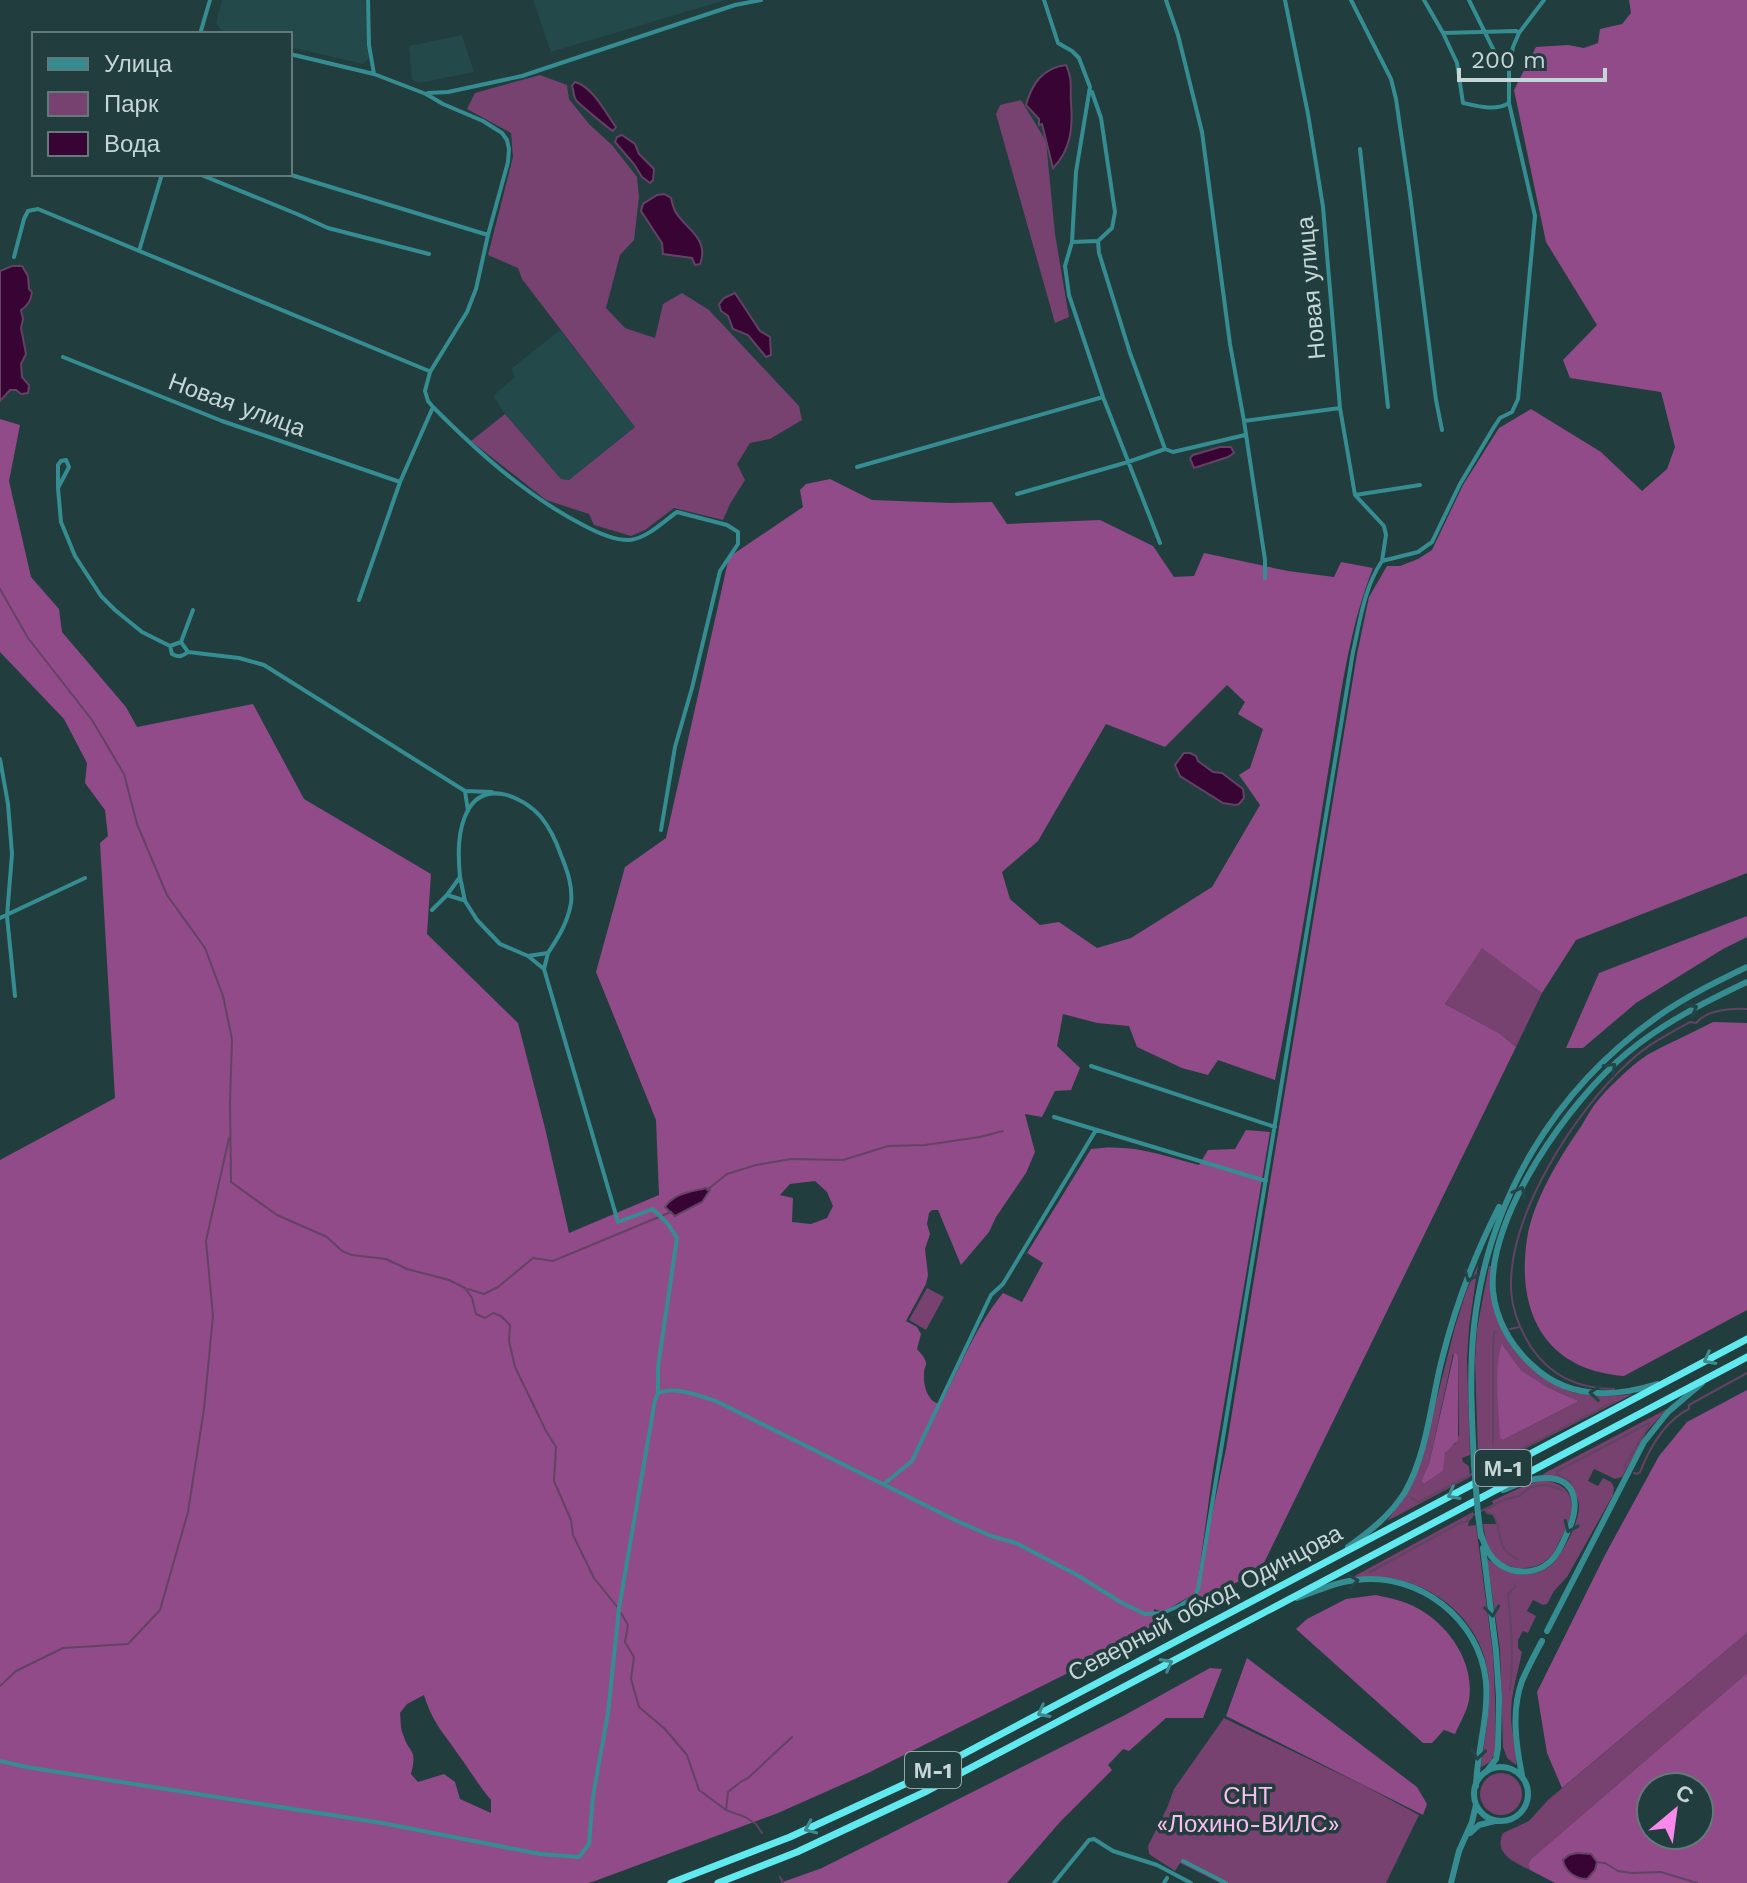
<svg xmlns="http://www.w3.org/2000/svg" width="1747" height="1883" viewBox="0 0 1747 1883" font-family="'Work Sans',sans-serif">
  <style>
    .built { fill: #23494b }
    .green { fill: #774170; fill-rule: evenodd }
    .forest { fill: #914b88; fill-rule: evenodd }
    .water { fill: #370433; stroke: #624364; stroke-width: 2 }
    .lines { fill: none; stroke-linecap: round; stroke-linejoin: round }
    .stream { stroke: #624364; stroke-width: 2 }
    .minor { stroke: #368d91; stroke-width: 4 }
    .tertiary { stroke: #368d91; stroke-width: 6 }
    .trunk { stroke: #60eaf0; stroke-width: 7 }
    .tertiary-bridge { stroke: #368d91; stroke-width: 6 }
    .oneway { stroke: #234546 }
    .oneway2 { stroke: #3d8b8e }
    .labels { text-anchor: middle; stroke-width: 7; stroke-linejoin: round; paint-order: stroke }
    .shield { fill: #213d3e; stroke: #94a7a8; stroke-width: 2 }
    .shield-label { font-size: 22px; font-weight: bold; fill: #c6d5d6 }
    .street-label { font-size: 24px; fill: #c6d5d6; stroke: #213d3e }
    .park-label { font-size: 24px; fill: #f8beef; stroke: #213d3e }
  </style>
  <rect width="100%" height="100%" fill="#213d3e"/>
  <path class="built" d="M222,0H365L369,58L363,64L290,47V34H236L222,31L216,23Z
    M533,0H726L551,52Z
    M462,35L474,72L420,83L412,80L409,46Z
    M560,330L635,427L569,480L561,479L505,414L493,396L515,377L511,369Z"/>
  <path class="green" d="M540,75L567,85L569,99L589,124L612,145L637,177L639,197L634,240L620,255L606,308L625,328L655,338L663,304L682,293L709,310L799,406L802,420L770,439L750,443L737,464L745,480L730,504L723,520L674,508L645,530L631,536L594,525L589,514L546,500L471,441L505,414L561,479L569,480L635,427L522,279L518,268L488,255L513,157L511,133L467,109L475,93Z
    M1021,100L1046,141L1055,234L1069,317L1055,323L996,114L1000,105Z
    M1482,947L1542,993L1516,1047L1499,1033L1445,1004Z
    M1478,1265L1469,1327L1467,1360L1470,1455L1462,1458L1463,1462L1469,1466L1470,1477L1387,1521L1405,1497L1427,1437L1455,1327L1466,1292ZM1453,1354L1458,1357L1459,1435L1455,1444C1442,1452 1444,1457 1443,1471L1424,1484L1421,1481L1429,1464Z
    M1489,1266H1492C1488,1297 1499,1335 1521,1358C1526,1364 1534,1368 1540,1373C1548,1379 1556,1386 1566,1390C1588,1398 1611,1397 1633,1394L1485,1469L1483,1465L1489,1461L1492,1454H1478L1475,1361L1477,1329ZM1503,1345L1521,1370L1549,1388L1579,1401L1503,1440Z
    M927,1288L944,1297L926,1330L909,1320Z
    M1667,1409L1647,1431L1622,1477L1615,1479L1594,1469L1588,1481L1598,1486L1603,1478L1611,1482L1614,1487L1613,1495L1567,1577L1554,1591L1547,1604L1543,1605L1533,1600L1527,1611L1536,1616L1528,1633L1523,1631L1518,1640V1648L1522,1652C1518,1673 1511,1692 1511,1715C1511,1731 1517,1750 1516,1765L1507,1758L1503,1747L1500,1649L1487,1559C1500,1566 1510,1576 1526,1574C1535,1574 1543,1571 1550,1566C1562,1556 1580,1521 1579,1505C1578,1498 1575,1493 1571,1488L1544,1476L1543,1474Z
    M1542,1480C1579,1485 1576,1510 1562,1536C1558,1543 1555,1553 1549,1558C1534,1573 1505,1571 1492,1554C1486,1545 1485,1535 1483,1524H1498L1493,1515L1486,1513L1485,1510L1494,1506L1492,1501L1524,1486Z
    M1473,1512V1517L1469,1521L1468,1526L1476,1525L1493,1655L1495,1697V1752L1491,1761L1482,1767L1481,1766C1485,1736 1492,1704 1488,1673C1479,1608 1411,1566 1349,1579Z
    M1747,1633V1673L1531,1859L1528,1864L1530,1870C1515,1862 1493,1854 1503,1833L1529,1821L1548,1800Z
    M1224,1718L1363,1785L1419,1815L1386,1883H1220L1180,1863L1175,1871L1149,1854L1148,1846L1167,1808L1174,1789Z
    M1480 1794a21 21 0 1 1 42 0a21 21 0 1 1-42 0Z"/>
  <path class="forest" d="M1629,0H1747V873L1576,940L1542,993L1482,948L1445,1004L1499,1033L1516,1047L1260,1571L1205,1598L1194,1594L1163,1612L1154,1609L1153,1625L1108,1653L868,1773L778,1813L595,1881L588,1883H0V1160L115,1098L100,843L108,836L105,810L85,783L87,763L64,719L0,652V419L20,425L9,481L31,577L59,609L62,632L126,707L137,727L253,704L304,799L431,874L427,934L518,1023L545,1128L569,1233L659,1195L656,1120L596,972L625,867L666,838L729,557L803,507L800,490L806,484L830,479L872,500L951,503L992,502L1007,524L1100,520L1153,546L1174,577L1194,576L1204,553L1288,571L1334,577L1341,562L1373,568C1347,634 1340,703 1328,772C1312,875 1295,977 1275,1080L1218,1060L1208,1075L1182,1068L1137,1047L1129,1026L1097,1023L1063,1014L1057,1046L1080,1068L1071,1090L1055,1091L1042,1117L1025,1114L1035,1152L1026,1173L996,1217L989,1232L961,1265L938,1210H932L929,1213L927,1224L930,1234L925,1249L928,1275L926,1284L906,1321L917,1327L921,1334L917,1349C920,1353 924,1356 925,1360C928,1366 924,1366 924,1373C923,1386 928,1403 941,1404C960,1367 976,1326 1003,1293L1022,1302L1043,1263L1027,1253L1091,1149C1131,1143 1162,1155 1199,1165L1208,1150L1235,1149L1246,1130L1270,1132L1213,1470L1198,1580L1226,1449L1357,654L1369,597L1387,566H1400L1418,559L1432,550L1463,485L1499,428L1531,409L1601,452L1642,491L1667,469L1675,447L1661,392L1570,378L1563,360L1597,325L1546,242L1514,90L1536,47L1568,45L1584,48L1598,43L1600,29L1622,24L1631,13ZM1227,685L1245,702L1238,714L1263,729L1250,768L1239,775L1260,805L1212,887L1131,938L1097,948L1059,922L1040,925L1010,899L1002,872L1038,841L1106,724L1165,747ZM815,1181L827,1192L833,1206L827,1218L811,1224L792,1222L793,1198L780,1195L790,1184ZM424,1695C433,1724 444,1733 460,1757C471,1772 479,1786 491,1800V1813L460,1799L455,1782L444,1774L418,1782L411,1774C418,1747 409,1755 403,1734C400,1728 401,1719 400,1713L407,1704Z
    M1747,916V937L1723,949L1636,1003L1583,1048H1566L1599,973Z
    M1713,1022L1747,1023V1310L1624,1376C1545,1370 1516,1312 1527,1239C1533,1200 1560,1157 1582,1125C1587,1116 1592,1107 1599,1099C1609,1087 1630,1067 1643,1058C1649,1053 1657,1050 1664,1046C1681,1038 1697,1030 1713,1022Z
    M1502,1344L1521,1370L1549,1388L1579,1401L1503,1440L1500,1438C1499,1414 1493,1366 1502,1344Z
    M1456,1353L1458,1357V1440L1445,1453L1443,1471L1424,1484L1421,1481L1429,1464L1454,1354Z
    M1747,1390V1633L1562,1788L1547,1753L1537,1692L1605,1555L1659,1456L1687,1422Z
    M1376,1595C1389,1598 1405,1601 1417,1608C1449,1625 1475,1663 1469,1700C1467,1711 1460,1723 1455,1734L1444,1730L1432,1743H1423L1296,1629L1307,1619L1346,1599Z
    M1247,1658L1417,1787L1427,1804L1423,1815L1226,1716Z
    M1210,1668L1222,1669L1203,1718H1166L1129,1751L1123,1749L1108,1765L1112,1770L1060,1822L1007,1883H780L822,1868L1125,1715Z
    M1747,1673V1883H1555L1530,1870L1528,1864L1531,1859ZM1651,1787H1699V1835H1651ZM1577,1853L1591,1854L1597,1862L1595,1870L1580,1879L1568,1870Z"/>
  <path class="water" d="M1066,65C1073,80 1070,87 1071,103C1073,127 1071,150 1053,168L1042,124L1039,125V119L1026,105C1032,84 1042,68 1066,65Z
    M575,82C593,87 605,112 616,127L613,131C609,129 578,103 576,100C573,96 574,90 572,86Z
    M622,135L635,144L639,154L654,169L653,180L650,183L642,177L634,164L615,142L617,137Z
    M664,194L671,198C672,202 673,207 675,211C685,229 710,238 700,264L695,265L692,258L663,254L662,243L641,211L643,204L657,195Z
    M12,266H22L28,276L29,289L32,292C31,301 28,306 21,310L23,319L21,328L26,354L21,364L22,377L29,385L28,393L21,394L16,390H10L0,401V271Z
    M735,293L760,331L770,337L771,355L766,357L748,335L733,329L728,316L721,311L719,304L724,298Z
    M1220,447H1231L1234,453L1228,457L1194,468L1190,458L1193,455Z
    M1184,753H1190L1196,756L1198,761L1213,772L1222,773L1243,789L1244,798L1239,804L1235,805L1223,803L1180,776L1175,765Z
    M706,1188L710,1190L702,1202L675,1216L665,1207C674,1193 691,1192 706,1188Z
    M1577,1853L1591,1854L1597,1862L1595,1870L1587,1879C1576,1879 1565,1872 1563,1860L1569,1855Z"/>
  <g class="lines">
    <path class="stream" d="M0,589L28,638L92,720L124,774L137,824L167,895L205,948L223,996L232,1039L230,1102L231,1182L277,1215L327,1237L342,1251L352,1255L386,1259L407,1269L449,1280L465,1288L472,1298L476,1314L485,1318L493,1313L501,1316L510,1325L509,1341L515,1367L546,1431L556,1447L554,1481L571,1520L573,1535L594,1578L618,1608
      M707,1190L727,1174L756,1165L791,1159L843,1160L888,1146L925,1145L980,1137L1003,1131
      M468,1289L484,1294L498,1287L533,1258L553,1261L671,1212
      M1510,1329L1520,1327
      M1614,1389C1580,1389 1551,1377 1531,1347C1521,1331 1512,1310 1511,1290C1508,1215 1575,1111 1629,1062C1647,1045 1668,1034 1690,1022L1696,1023C1707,1010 1730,1008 1747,1009
      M1493,1446V1349L1494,1333L1496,1332
      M1478,1471L1614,1402
      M1634,1473L1637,1474L1640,1472C1650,1447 1666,1420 1689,1409V1405L1747,1373
      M1570,1483L1571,1482L1558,1475L1556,1472L1649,1423L1650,1424L1624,1467L1626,1468
      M1410,1497L1419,1502L1472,1474
      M1485,1509L1487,1513L1493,1514C1504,1532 1494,1550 1518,1559
      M1481,1511L1506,1499L1520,1496C1532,1482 1549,1483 1563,1491
      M1370,1572L1462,1522H1467L1468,1517L1475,1514
      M621,1613L628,1625L625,1642L634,1657L631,1679L639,1707L665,1729L687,1755L699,1790L726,1810L745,1817L756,1824L762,1833
      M0,1686L16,1671L63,1648L128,1644L160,1610L188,1512L204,1409L213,1316L206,1241L229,1138
      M1510,1690C1514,1657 1511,1626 1508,1594L1515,1587V1584
      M726,1810L728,1792L742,1781L748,1778L792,1737
      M1597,1862L1605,1863L1618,1871L1632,1873L1661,1872L1697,1883
      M780,1877L783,1883"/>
    <path class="minor" d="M368,0L369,45L374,74
      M1044,0L1058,43L1072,51L1079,58L1090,87L1076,172L1072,242L1065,266L1069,295L1103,397L1160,543
      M1166,0L1178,35L1202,132L1230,344L1244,421L1265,560V578
      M1285,0L1308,114L1323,207L1340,408L1355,495L1384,526L1386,535L1382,561
      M1351,0L1391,79L1396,99L1410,195L1436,400L1442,430
      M1424,0L1443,33L1457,63L1463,103C1477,106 1495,111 1507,104
      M1469,0L1500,63L1509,67
      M1443,33L1516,31L1519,33
      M200,34L210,0
      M290,54L374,74L426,94L443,104L483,121L502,133L507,140L509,149L508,162L488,235L476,289L467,312L430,372L425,391L428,401L433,407C478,452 525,495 583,525C596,532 614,541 630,540C647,538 663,522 677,512L727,525L738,532V544L720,571L692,688L675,747L661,830
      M1092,92L1101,118L1115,212L1112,228L1098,241L1099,253L1130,353L1165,449
      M428,93L448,92L522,76L735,5L761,0
      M1360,149L1388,407
      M199,174L297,214L328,228L429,254
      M288,174L488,235
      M1072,242L1098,241
      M139,251L162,174
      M14,257L24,219L28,211L38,209L429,371
      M63,357L222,421L400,482
      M1244,421L1340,408
      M857,467L1103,397
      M58,488V465L61,461L66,460L69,467L58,488L61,522L75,556L101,596L115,610L142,632L170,646L172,654C179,658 183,656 188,652L181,642L170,646
      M1017,494L1128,462L1165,449L1173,452L1245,435
      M1355,495L1420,485
      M359,600L400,482L433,407
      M181,642L193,610
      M188,652L239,658L264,665L465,791L492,792
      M0,759L8,804L12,854L7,916L15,996
      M465,791L468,811
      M447,895L463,900
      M432,910L447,895L460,877C458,856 457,830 468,810C485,780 523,796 541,817C550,828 556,841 561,855C567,870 573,886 571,903C568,922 558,938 548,953L528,956L500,944L477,920L465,901L460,877
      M0,918L85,878
      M528,956L544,969
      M1091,1066L1275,1127
      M1054,1117L1266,1181
      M658,1393C675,1386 700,1396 716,1401L957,1521L991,1536L1016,1543L1077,1575L1122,1603L1145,1614L1163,1613L1181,1605L1195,1596L1198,1589L1353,652C1360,621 1364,588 1382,561L1418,552L1432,542L1460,484L1494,427L1500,418L1512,412L1518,399L1535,216L1509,103V67L1513,47L1519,33L1544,0
      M884,1484L912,1461L991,1295L1003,1284L1096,1130
      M0,1761L26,1767L382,1823L540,1854L579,1857L589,1844L593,1796L608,1713L619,1608L655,1400L658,1393V1367L677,1238L668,1224L653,1209L618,1222L544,969L548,953
      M1183,1861L1226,1883
      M1054,1883L1089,1840L1094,1839L1113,1851L1157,1865L1191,1883
      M1164,1883L1167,1878"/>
    <path class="tertiary" d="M1657,1384C1613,1398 1567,1399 1532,1365C1511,1346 1496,1320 1493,1291C1487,1216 1571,1099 1627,1053C1663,1023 1705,1002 1747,982
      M1474,1465C1472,1419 1469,1372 1474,1326C1488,1200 1554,1090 1657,1017C1685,997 1716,982 1747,967
      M1478,1514L1481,1537
      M1481,1534C1486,1551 1493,1564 1511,1570C1523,1573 1537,1572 1547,1564C1557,1557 1562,1544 1567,1533C1579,1509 1580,1478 1545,1478C1530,1478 1516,1485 1503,1490
      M1348,1547C1370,1531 1390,1516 1405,1492C1426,1456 1431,1404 1441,1363C1454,1310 1474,1256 1499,1207
      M1483,1548L1496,1651L1499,1697L1498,1748L1496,1759L1486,1772
      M1297,1598C1316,1591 1336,1582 1356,1580C1419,1572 1480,1619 1486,1682C1489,1715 1477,1752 1476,1786
      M1547,1631L1644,1442L1668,1412L1702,1383
      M1474 1794a27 27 0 1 1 54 0a27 27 0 1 1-54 0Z
      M1522,1775C1516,1745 1511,1711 1522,1681C1528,1667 1535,1654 1542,1641
      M1470,1833L1479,1825L1495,1821
      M1451,1883L1459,1851L1472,1822L1476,1805"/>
    <path class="trunk" d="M671,1883L790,1837L920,1777L1747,1339
      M718,1883L797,1852L927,1791L1747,1357"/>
    <path class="tertiary-bridge" d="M1474,1465L1478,1514"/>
  </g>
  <defs><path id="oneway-chevron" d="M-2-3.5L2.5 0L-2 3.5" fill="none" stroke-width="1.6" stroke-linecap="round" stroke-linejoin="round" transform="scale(2)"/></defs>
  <g class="oneway">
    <use href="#oneway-chevron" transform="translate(1692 1009) rotate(-29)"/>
    <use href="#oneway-chevron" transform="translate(1611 1068) rotate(-44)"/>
    <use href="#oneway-chevron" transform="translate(1520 1192) rotate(-63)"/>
    <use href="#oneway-chevron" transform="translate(1470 1276) rotate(112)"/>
    <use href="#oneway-chevron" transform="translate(1595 1393) rotate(-174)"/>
    <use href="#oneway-chevron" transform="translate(1570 1527) rotate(114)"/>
    <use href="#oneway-chevron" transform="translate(1353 1581) rotate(-8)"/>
    <use href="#oneway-chevron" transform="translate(1492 1611) rotate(84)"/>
    <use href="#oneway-chevron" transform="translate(1478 1754) rotate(98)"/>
  </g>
  <g class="oneway2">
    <use href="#oneway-chevron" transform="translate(1709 1359) rotate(152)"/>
    <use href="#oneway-chevron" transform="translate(1453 1494) rotate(152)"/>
    <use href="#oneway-chevron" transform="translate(1167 1664) rotate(-28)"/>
    <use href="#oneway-chevron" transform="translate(1043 1712) rotate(152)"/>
    <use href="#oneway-chevron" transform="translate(810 1828) rotate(156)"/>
  </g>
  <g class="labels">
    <g class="shield">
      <rect x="1475" y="1450" width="56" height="36" rx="6"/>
      <rect x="905" y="1752" width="56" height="36" rx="6"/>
    </g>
    <g class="shield-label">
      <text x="1503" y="1476">М-1</text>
      <text x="933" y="1778">М-1</text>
    </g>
    <g class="street-label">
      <text transform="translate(1311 288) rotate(-95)" y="8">Новая улица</text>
      <text transform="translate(237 405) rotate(20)" y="8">Новая улица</text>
      <text transform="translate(1205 1603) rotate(-28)" y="8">Северный обход Одинцова</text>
    </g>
    <g class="park-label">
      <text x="1248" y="1804">СНТ<tspan x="1248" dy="28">«Лохино-ВИЛС»</tspan></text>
    </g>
  </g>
  <rect x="32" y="32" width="260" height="144" fill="#213d3e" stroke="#637a7b" stroke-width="2"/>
  <rect x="48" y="58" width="40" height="12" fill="#368d91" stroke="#637a7b" stroke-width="2"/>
  <text x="104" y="72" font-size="24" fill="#c6d5d6">Улица</text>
  <rect x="48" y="92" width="40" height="24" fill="#774170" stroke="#637a7b" stroke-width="2"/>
  <text x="104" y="112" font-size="24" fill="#c6d5d6">Парк</text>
  <rect x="48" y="132" width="40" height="24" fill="#370433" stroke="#637a7b" stroke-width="2"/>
  <text x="104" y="152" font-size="24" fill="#c6d5d6">Вода</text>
  <g transform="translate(1675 1811) rotate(29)"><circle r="38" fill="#213d3e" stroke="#637a7b" stroke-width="2"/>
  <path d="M0-6L14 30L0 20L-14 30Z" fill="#f888ea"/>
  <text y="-12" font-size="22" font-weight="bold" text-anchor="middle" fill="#c6d5d6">С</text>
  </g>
  <path d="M1459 68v12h146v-12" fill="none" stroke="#c6d5d6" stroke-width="4"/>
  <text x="1471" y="68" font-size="24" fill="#c6d5d6" stroke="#213d3e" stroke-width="6" paint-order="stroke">200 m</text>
</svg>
